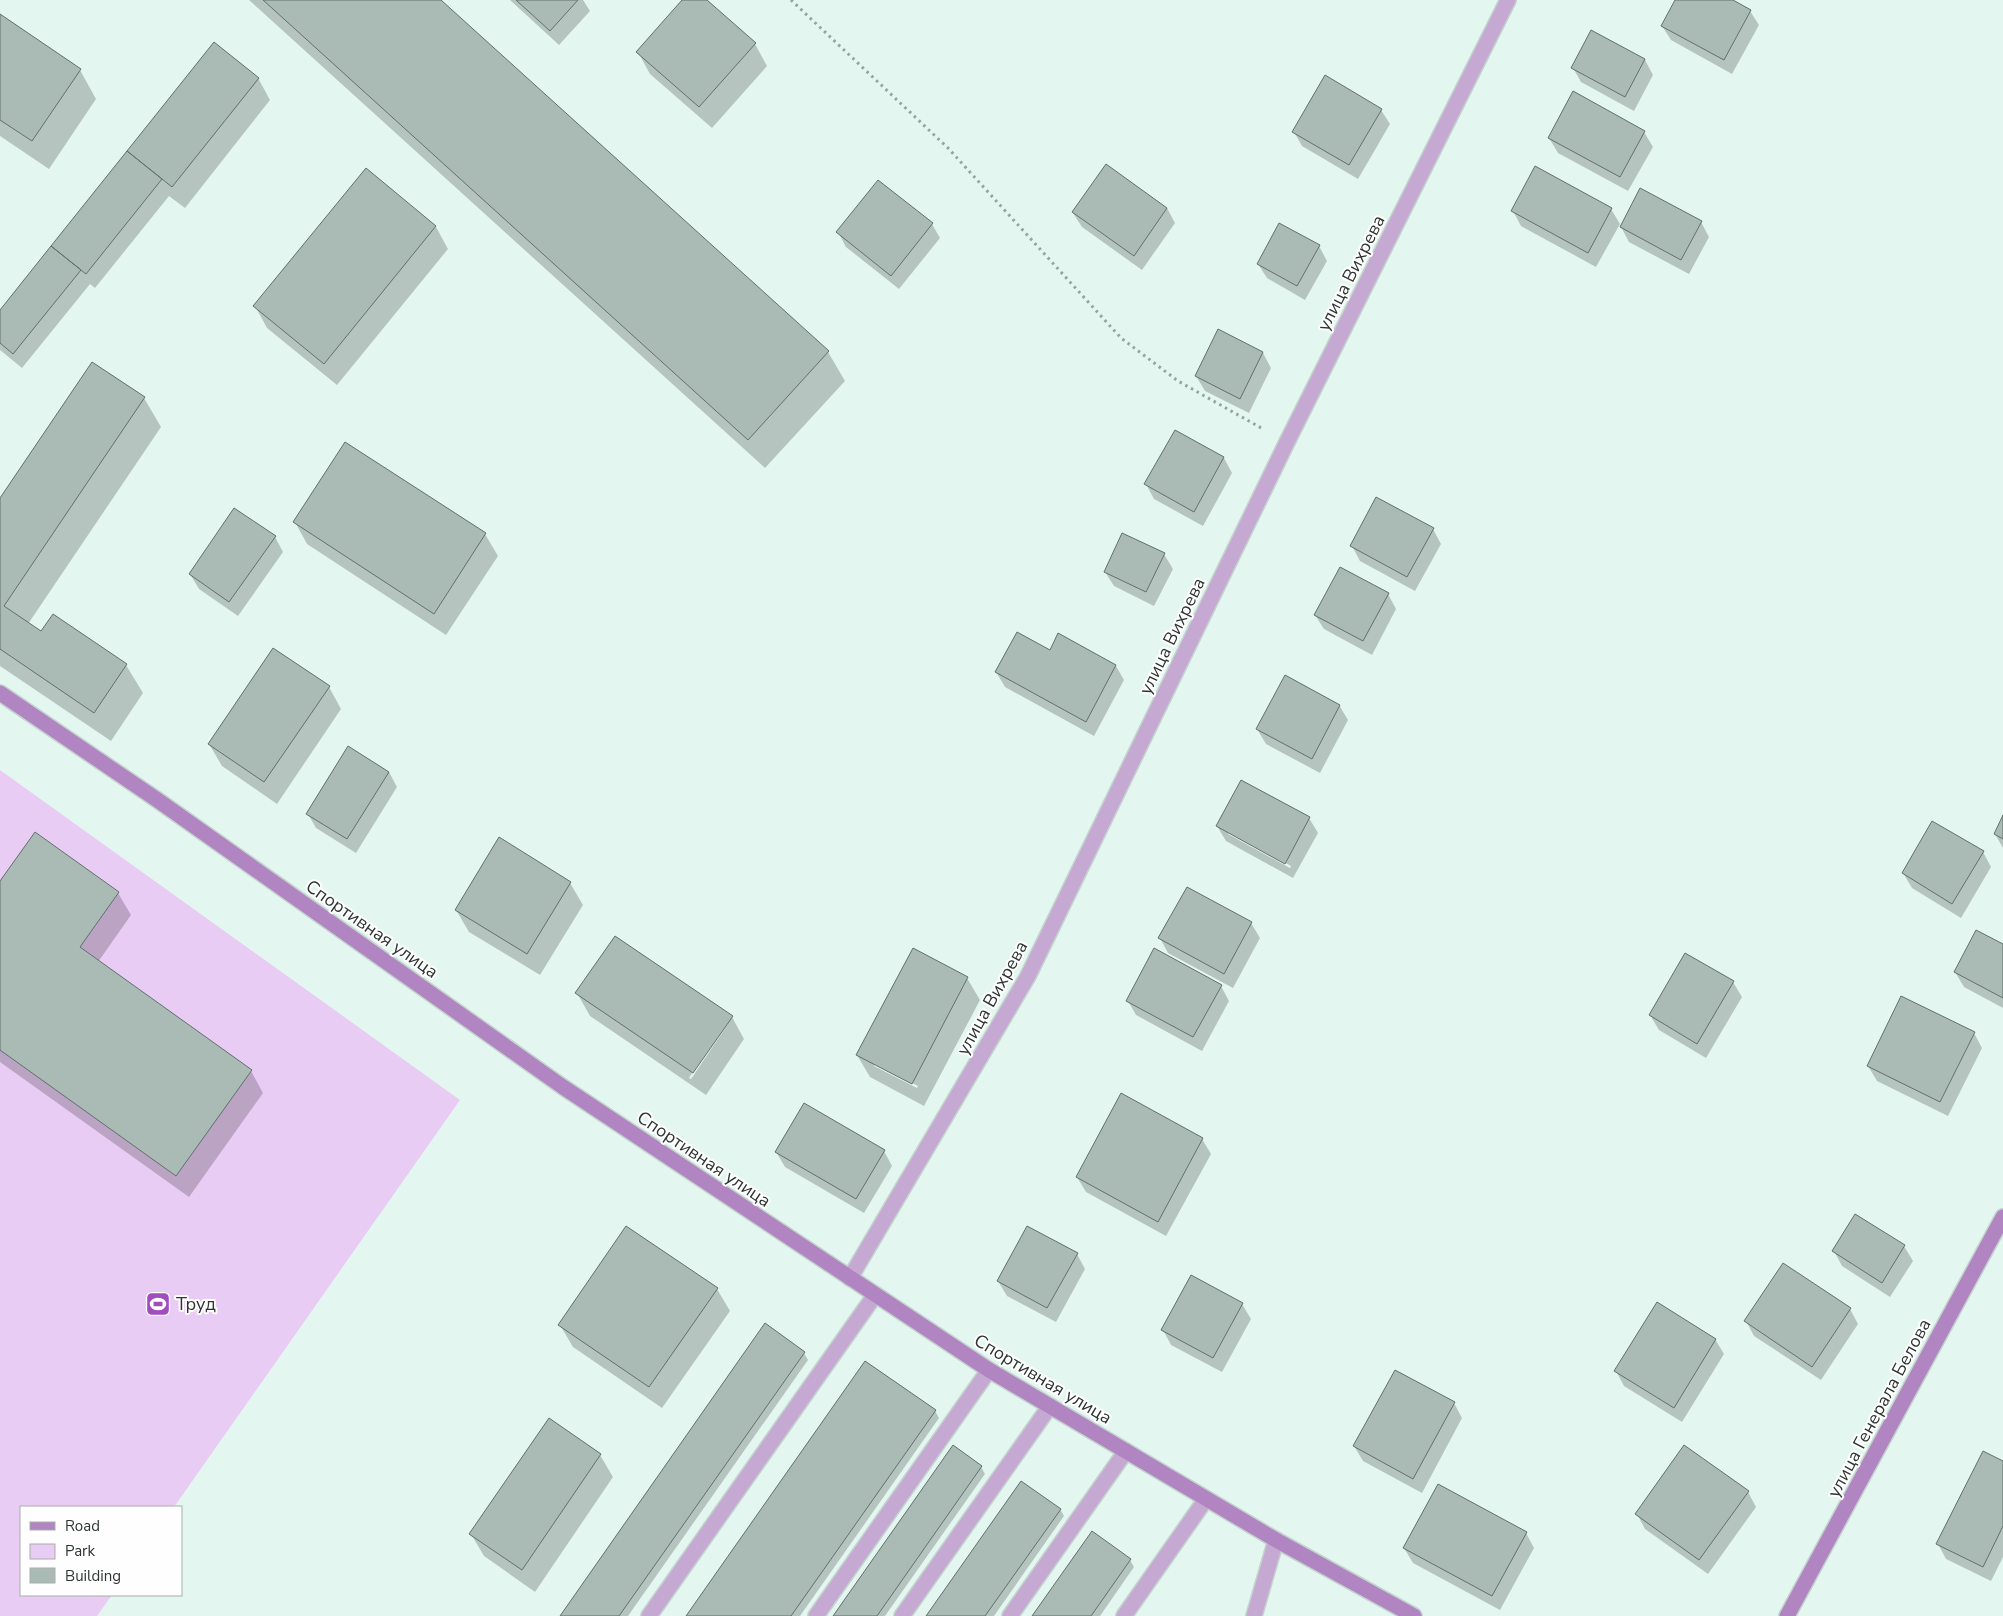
<svg xmlns="http://www.w3.org/2000/svg" width="2003" height="1616" viewBox="0 0 2003 1616" font-family="'Nunito Sans',sans-serif">
  <style>
    .green { fill: #e9ccf4 }
    .shadow { fill: #0003; fill-rule: evenodd }
    .building { fill: #aabbb6; stroke: #61706c }
    .lines { fill: none; stroke-linecap: round; stroke-linejoin: round }
    .lane-casing { stroke: #c3d3ce; stroke-width: 18 }
    .street-casing { stroke: #c3d3ce; stroke-width: 18 }
    .secondary-casing { stroke: #c3d3ce; stroke-width: 18 }
    .path { stroke: #96a49f; stroke-width: 3; stroke-dasharray: 2.5 4; stroke-linecap: butt }
    .lane { stroke: #c6a9d2; stroke-width: 15 }
    .street { stroke: #c6a9d2; stroke-width: 15 }
    .secondary { stroke: #b085c1; stroke-width: 15 }
    .labels { text-anchor: middle; stroke-width: 4; stroke-linejoin: round; paint-order: stroke }
    .street-label { font-size: 18px; fill: #2d3432; stroke: #fefefe }
    .poi-label { font-size: 18px; fill: #2d3432; stroke: #fefefe; text-anchor: start }
  </style>
  <rect width="100%" height="100%" fill="#e4f6f0"/>
  <path class="green" d="M0,770L460,1100L174,1507H21V1595H112L97,1616H0Z"/>
  <path class="shadow" d="M249,0H439L828,352L845,381L765,468Z
    M510,0H583L590,11L559,45Z
    M684,0H705L755,44L767,66L712,128L650,74L638,52Z
    M1676,0H1731L1750,11L1759,25L1732,74L1671,40L1662,26Z
    M0,16L80,70L96,99L49,169L0,136Z
    M1592,32L1645,60L1653,75L1634,111L1581,82L1573,68Z
    M258,78L270,100L185,208L169,196L95,288L90,284L22,368L0,350V312L128,152Z
    M1381,110L1390,124L1358,179L1302,146L1294,132Z
    M1644,132L1653,147L1628,191L1558,153L1549,138Z
    M1167,208L1175,223L1142,270L1082,227L1073,213Z
    M1611,209L1620,224L1596,267L1521,226L1513,211Z
    M1701,222L1709,237L1689,274L1629,242L1621,227Z
    M932,224L940,238L899,289L846,247L838,232Z
    M436,227L448,249L337,385L267,328L255,306Z
    M1319,246L1327,261L1305,300L1267,278L1258,264Z
    M1218,331L1263,353L1271,368L1249,413L1205,391L1196,376Z
    M144,398L161,427L28,624L41,633L126,665L143,693L111,741L0,666V500Z
    M1175,432L1224,458L1232,473L1203,526L1154,499L1146,484Z
    M295,522L485,534L498,556L446,635L307,544Z
    M1433,529L1441,544L1415,591L1360,561L1352,546Z
    M275,537L283,552L238,616L199,589L190,574Z
    M1164,554L1173,569L1154,606L1114,586L1105,572Z
    M1388,594L1396,609L1372,655L1324,629L1315,615Z
    M1050,651L1116,666L1124,680L1094,736L1005,687L996,672Z
    M329,687L341,709L277,804L222,766L209,744Z
    M1339,705L1348,720L1320,773L1266,744L1257,729Z
    M389,772L397,787L356,853L316,828L308,814Z
    M1242,781L1309,818L1318,833L1293,878L1226,841L1217,826ZM1228,831L1291,866L1290,868L1228,834Z
    M2003,818V848L1995,834Z
    M1983,852L1991,867L1961,918L1912,888L1903,873Z
    M0,883L118,893L131,915L98,962L251,1071L263,1093L189,1197L0,1062Z
    M570,883L583,905L540,975L469,932L456,910Z
    M1251,923L1260,938L1233,988L1168,953L1160,938Z
    M2003,945V1008L1964,987L1955,972Z
    M967,978L980,1000L924,1106L870,1077L857,1055ZM874,1063L918,1086L917,1088L874,1066Z
    M1733,982L1742,997L1706,1058L1659,1030L1650,1015Z
    M1221,986L1229,1001L1202,1051L1136,1015L1128,1001Z
    M577,993L732,1017L744,1039L706,1095L590,1016ZM725,1024H728L691,1079L689,1078Z
    M1974,1033L1982,1048L1948,1116L1877,1081L1868,1066Z
    M1202,1139L1211,1154L1166,1236L1086,1192L1077,1177Z
    M884,1151L892,1166L864,1213L785,1167L776,1152Z
    M1904,1246L1913,1261L1890,1297L1842,1266L1834,1251Z
    M1077,1254L1085,1269L1056,1322L1007,1296L998,1281Z
    M717,1289L730,1311L662,1408L573,1347L560,1325Z
    M1242,1304L1251,1319L1222,1372L1171,1345L1163,1330Z
    M1850,1309L1858,1324L1821,1380L1754,1336L1746,1321Z
    M1715,1339L1724,1354L1682,1422L1624,1386L1616,1371Z
    M804,1353L808,1360L628,1616H561Z
    M1454,1403L1462,1418L1422,1493L1363,1461L1354,1446Z
    M935,1411L939,1418L800,1616H687Z
    M600,1455L613,1477L535,1592L484,1556L471,1534Z
    M2003,1462V1557L1991,1581L1946,1559L1938,1544Z
    M981,1467L985,1474L885,1616H834Z
    M1748,1492L1756,1507L1708,1574L1645,1529L1637,1514Z
    M1060,1509L1064,1516L994,1616H928Z
    M1526,1533L1534,1548L1500,1610L1413,1563L1404,1548Z
    M1130,1560L1134,1567L1100,1616H1033Z"/>
  <path class="building" d="M263,0H441L829,351L748,440Z
    M516,0H578L550,31Z
    M682,0H707L756,43L699,107L636,52Z
    M1675,0H1733L1751,10L1724,60L1661,26Z
    M0,14L81,69L32,141L0,120Z
    M1591,30L1645,59L1625,97L1571,68Z
    M214,42L259,78L172,187L127,151Z
    M1325,75L1382,109L1349,165L1292,132Z
    M1573,91L1645,131L1620,177L1548,138Z
    M127,151L162,179L86,274L51,246Z
    M1106,164L1167,208L1134,256L1072,212Z
    M1535,166L1612,208L1588,253L1511,211Z
    M366,168L436,226L324,364L253,306Z
    M878,180L933,223L891,276L836,232Z
    M1640,188L1702,221L1681,260L1620,227Z
    M1279,223L1320,245L1297,286L1257,264Z
    M51,246L81,270L13,354L0,343V310Z
    M1218,329L1263,352L1240,399L1195,376Z
    M92,362L145,397L4,606L41,631L53,614L127,664L94,713L0,649V498Z
    M1175,430L1224,457L1194,512L1144,484Z
    M345,442L486,533L434,614L293,522Z
    M1376,497L1434,528L1407,577L1350,546Z
    M234,508L276,536L229,602L189,574Z
    M1122,533L1165,553L1146,592L1104,572Z
    M1340,567L1389,593L1363,641L1314,615Z
    M1017,632L1050,650L1058,633L1116,665L1086,722L995,672Z
    M273,648L330,686L264,782L208,744Z
    M1285,675L1340,705L1312,759L1256,729Z
    M348,746L389,772L347,839L306,814Z
    M1241,780L1310,817L1285,864L1216,826Z
    M2003,815V839L1994,834Z
    M1932,821L1984,851L1952,904L1902,873Z
    M35,832L119,892L80,947L252,1070L176,1176L0,1050V881Z
    M499,837L571,882L527,954L455,910Z
    M1187,887L1252,922L1224,974L1158,938Z
    M1976,930L2003,944V998L1954,972Z
    M615,936L733,1016L693,1073L575,993Z
    M913,948L968,977L912,1084L856,1055Z
    M1154,948L1222,985L1193,1037L1126,1001Z
    M1685,953L1734,981L1697,1044L1649,1015Z
    M1901,996L1975,1032L1940,1102L1867,1066Z
    M1121,1093L1203,1138L1158,1222L1076,1177Z
    M804,1103L885,1150L856,1199L775,1152Z
    M1855,1214L1905,1245L1882,1283L1832,1251Z
    M626,1226L718,1288L649,1387L558,1325Z
    M1027,1226L1078,1253L1047,1308L997,1281Z
    M1783,1263L1851,1308L1812,1367L1744,1321Z
    M1191,1275L1243,1303L1213,1358L1161,1330Z
    M1657,1302L1716,1339L1674,1408L1614,1371Z
    M765,1323L805,1352L619,1616H560Z
    M865,1361L936,1410L791,1616H686Z
    M1395,1370L1455,1402L1413,1479L1353,1446Z
    M549,1418L601,1454L522,1570L469,1534Z
    M953,1445L982,1466L877,1616H833Z
    M1684,1445L1749,1491L1699,1560L1635,1514Z
    M1983,1451L2003,1461V1526L1983,1567L1936,1544Z
    M1021,1481L1061,1509L985,1616H926Z
    M1438,1484L1527,1532L1492,1596L1403,1548Z
    M1092,1531L1131,1559L1091,1616H1032Z"/>
  <g class="lines">
    <defs>
      <path id="lane" d="M649,1616L875,1295
        M816,1616L989,1370
        M902,1616L1050,1406
        M1010,1616L1126,1451
        M1124,1616L1206,1499
        M1254,1616L1276,1540"/>
      <path id="street" d="M850,1278L1028,976L1287,442L1508,0"/>
      <path id="secondary" d="M0,693L156,799L563,1087L989,1370L1276,1540L1414,1616
        M1787,1616L2003,1217"/>
    </defs>
    <use href="#lane" class="lane-casing"/>
    <use href="#street" class="street-casing"/>
    <use href="#secondary" class="secondary-casing"/>
    <path class="path" d="M791,0L948,148L1121,338L1178,381L1263,429"/>
    <use href="#lane" class="lane"/>
    <use href="#street" class="street"/>
    <use href="#secondary" class="secondary"/>
  </g>
  <defs>
    <symbol id="stadium-square" viewBox="-11 -11 22 22"><rect x="-9" y="-9" width="18" height="18" rx="4" fill="#a04dbd" stroke="#fefefe"/><path d="M0-5a6.5 5 0 1 0 0 10a6.5 5 0 1 0 0-10ZM-3.5-1.8h7v3.6h-7Z" fill="#fff"/></symbol>
  </defs>
  <g fill-rule="evenodd">
    <use href="#stadium-square" x="144" y="1290" width="28" height="28"/>
  </g>
  <g class="labels">
    <g class="street-label">
      <text transform="translate(1351 273) rotate(-63)" y="6">улица Вихрева</text>
      <text transform="translate(1172 636) rotate(-64)" y="6">улица Вихрева</text>
      <text transform="translate(372 929) rotate(35)" y="6">Спортивная улица</text>
      <text transform="translate(992 998) rotate(-61)" y="6">улица Вихрева</text>
      <text transform="translate(704 1159) rotate(34)" y="6">Спортивная улица</text>
      <text transform="translate(1043 1379) rotate(31)" y="6">Спортивная улица</text>
      <text transform="translate(1879 1408) rotate(-62)" y="6">улица Генерала Белова</text>
    </g>
    <g class="poi-label">
      <text x="176" y="1310">Труд</text>
    </g>
  </g>
  <rect x="20" y="1506" width="162" height="90" fill="#fefefe" stroke="#aaadac"/>
  <rect x="30" y="1522" width="25" height="8" fill="#b085c1" stroke="#aaadac"/>
  <text x="65" y="1531" font-size="15" fill="#2d3432">Road</text>
  <rect x="30" y="1544" width="25" height="15" fill="#e9ccf4" stroke="#aaadac"/>
  <text x="65" y="1556" font-size="15" fill="#2d3432">Park</text>
  <rect x="30" y="1568" width="25" height="15" fill="#aabbb6" stroke="#aaadac"/>
  <text x="65" y="1581" font-size="15" fill="#2d3432">Building</text>
</svg>
